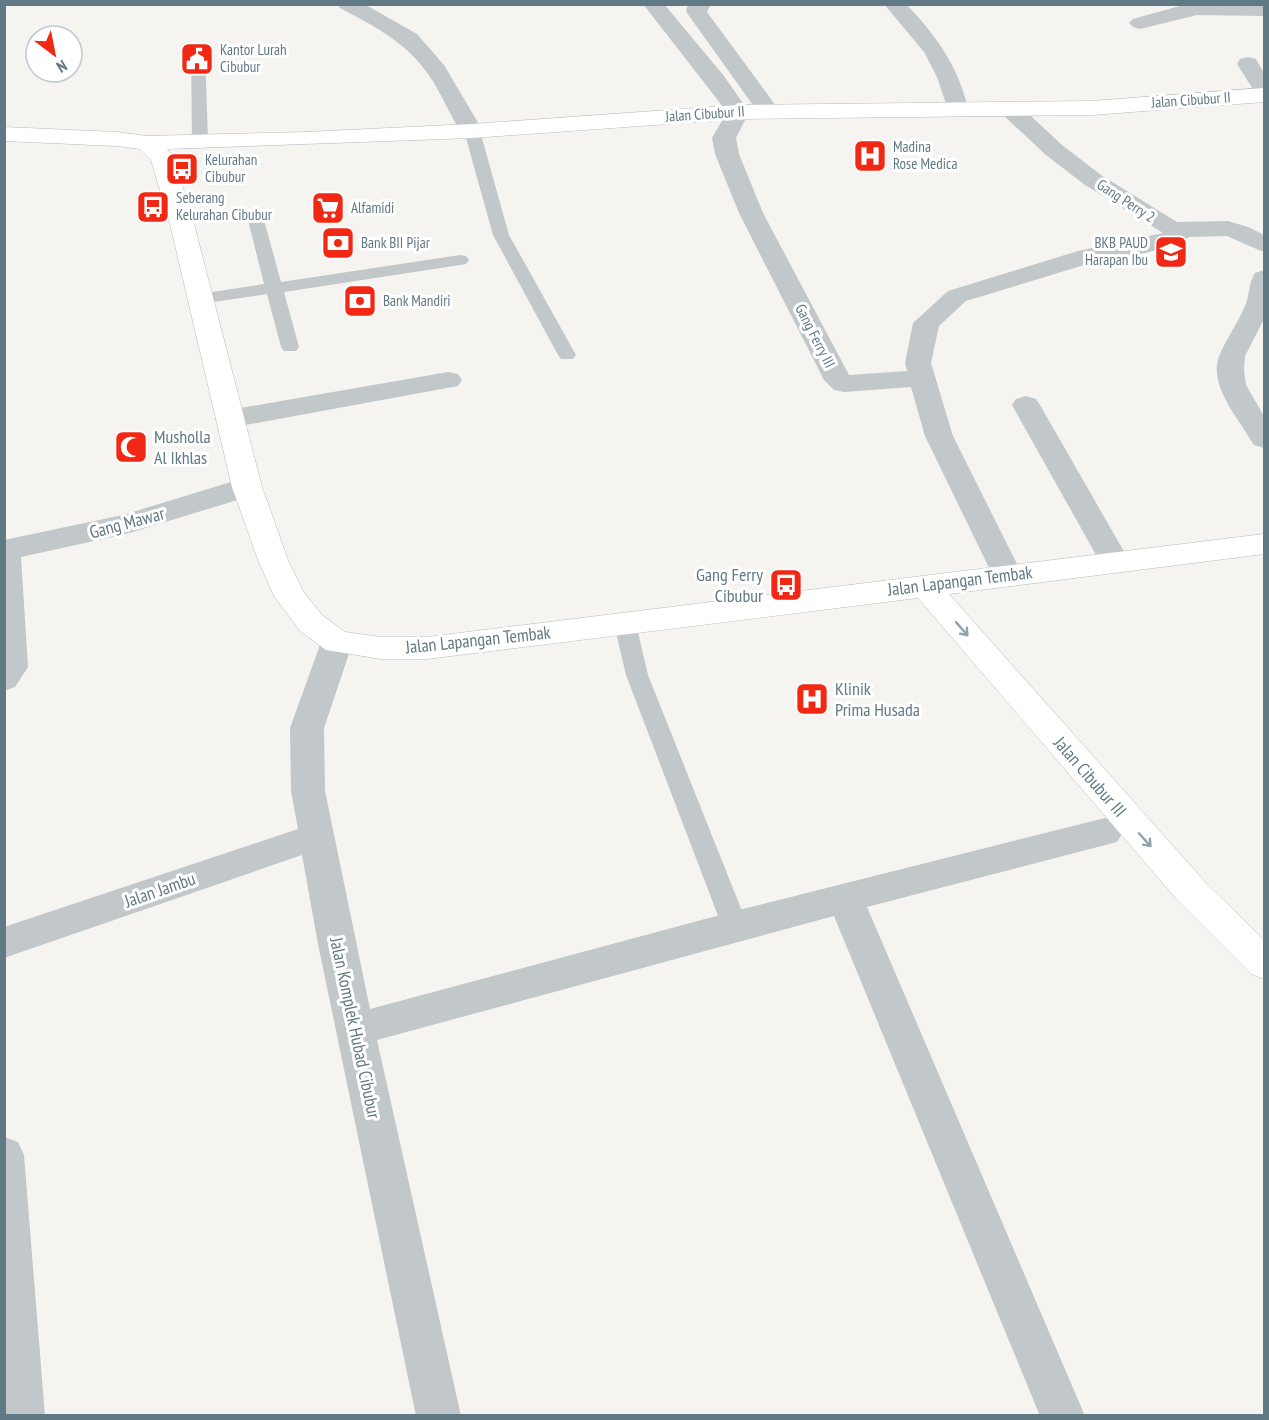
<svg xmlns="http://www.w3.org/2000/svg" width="1269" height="1420" viewBox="0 0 1269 1420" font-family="'PT Sans Narrow',sans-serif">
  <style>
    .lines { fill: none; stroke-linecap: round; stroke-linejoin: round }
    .secondary-casing { stroke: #b4bbbe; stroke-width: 1 }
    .lane { fill: #c2c7c9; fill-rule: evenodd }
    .street { fill: #c2c7c9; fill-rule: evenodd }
    .secondary { fill: #fff; fill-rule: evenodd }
    .oneway { stroke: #90a1a9 }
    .labels { text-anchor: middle; stroke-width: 6; stroke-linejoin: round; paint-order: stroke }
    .far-poi-label { font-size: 15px; fill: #617984; stroke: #fff; text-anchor: start }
    .far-street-label { font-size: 15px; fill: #617984; stroke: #fff }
    .poi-label { font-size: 18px; fill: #617984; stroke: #fff; text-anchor: start }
    .street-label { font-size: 18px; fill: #617984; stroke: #fff }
  </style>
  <rect width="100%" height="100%" fill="#f5f4f0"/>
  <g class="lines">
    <defs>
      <path id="secondary" d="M1264,88V102L1092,115L738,119L472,138L167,149L174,158L194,224L262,487L288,560L303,591L322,615L345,632L381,637H427L1264,534V554L949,594L1205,882L1264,940V979L1251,974L1179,902L918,598L427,659H381L326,650L300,631L274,596L258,560L232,487L170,224L151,160L140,149L117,146L4,141V127L117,132L147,136L306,132L472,124L738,105L1092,101Z"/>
    </defs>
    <use href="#secondary" class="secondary-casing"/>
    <path class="lane" d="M198,46L205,50L208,141L200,146L192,141L191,50Z
      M472,126L480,131L509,235L576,355L573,359H561L558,355L493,235L464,131Z
      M256,215L264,220L281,282L460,255L466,256L469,260L466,264L460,265L284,292L299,347L296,351H284L281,347L267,294L200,304L194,303L191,299L194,295L200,294L264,284L248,220Z
      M625,616L633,619L636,624L648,675L748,926L744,933L735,936L726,933L722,926L626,675L614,624L617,619Z"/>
    <path class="street" d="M337,4H364L417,34L444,65L483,131L480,136L472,138L464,136C452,119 444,100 434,83C411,45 378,28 340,8Z
      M643,4H664L724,76L749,112L736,138L739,154L763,213L849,375L907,371L905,363L913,323L948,291L1078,251L1163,233L1085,185L1046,155L1002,114L999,109L1002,104L1010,102L1018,104L1062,145L1101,175L1177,222L1228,221L1248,227L1264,235V251H1261L1227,236L1189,237L1180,244L1145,253L1091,263L966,301L939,326L931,363L953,436L1022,574L1018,581L1007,585L996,581L992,574L925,436L911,387L844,392L834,390L824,380L739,213L715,154L712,138L727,112Z
      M689,4H711L707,12L779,110L776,115L768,117L760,115L687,13L686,9Z
      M884,4H906C936,35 958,66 968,108L965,113L957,115L949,113L937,77L924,52Z
      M1187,4H1264V16L1197,15L1140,29L1133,27L1129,23L1133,19Z
      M1248,57L1256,59L1264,73V96L1256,94L1237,64L1240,59Z
      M1264,270V319L1245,356L1244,370L1246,385L1264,416V448L1254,445L1250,439C1236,415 1207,383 1220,354C1227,338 1237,324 1244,308C1250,297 1248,283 1255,273Z
      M448,372L458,374L462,380L458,386L229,428L219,425L215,419L219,413L229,410Z
      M1026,396L1036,399L1040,405L1130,562L1126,569L1115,572L1104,569L1100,562L1012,405L1016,399Z
      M247,477L257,480L262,487L257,494L126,534L21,557L28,667L15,687L4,691V540L123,515Z
      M337,631L348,634L353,642L324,728L325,791L370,1009L735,911L1105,818L1117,822L1123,832L1117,842L867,907L1085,1416H1040L834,916L377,1040L461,1416H416L318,944L302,855L4,958V927L298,829L291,791L290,728L321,642L326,634Z
      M4,1137L18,1142L24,1155L45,1416H4Z"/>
    <use href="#secondary" class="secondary"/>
  </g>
  <defs><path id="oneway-shaft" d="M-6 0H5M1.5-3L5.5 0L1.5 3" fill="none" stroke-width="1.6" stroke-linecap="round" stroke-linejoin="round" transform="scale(1.5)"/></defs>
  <g class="oneway">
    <use href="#oneway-shaft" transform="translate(962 629) rotate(49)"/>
    <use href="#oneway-shaft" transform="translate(1145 840) rotate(48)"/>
  </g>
  <defs>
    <symbol id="civic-square" viewBox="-11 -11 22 22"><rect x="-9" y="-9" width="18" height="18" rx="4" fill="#f12914" stroke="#fff"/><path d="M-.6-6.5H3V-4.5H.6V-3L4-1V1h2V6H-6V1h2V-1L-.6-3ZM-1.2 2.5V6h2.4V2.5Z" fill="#fff"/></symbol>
    <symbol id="hospital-square" viewBox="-11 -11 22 22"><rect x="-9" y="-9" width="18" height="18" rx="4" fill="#f12914" stroke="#fff"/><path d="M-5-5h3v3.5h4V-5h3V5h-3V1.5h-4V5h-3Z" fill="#fff"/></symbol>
    <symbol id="bus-square" viewBox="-11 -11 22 22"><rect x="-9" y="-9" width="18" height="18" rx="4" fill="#f12914" stroke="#fff"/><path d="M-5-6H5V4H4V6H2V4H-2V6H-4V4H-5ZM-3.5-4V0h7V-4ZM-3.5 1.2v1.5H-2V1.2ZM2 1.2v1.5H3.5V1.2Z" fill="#fff"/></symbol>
    <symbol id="supermarket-square" viewBox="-11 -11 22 22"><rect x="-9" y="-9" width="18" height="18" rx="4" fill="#f12914" stroke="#fff"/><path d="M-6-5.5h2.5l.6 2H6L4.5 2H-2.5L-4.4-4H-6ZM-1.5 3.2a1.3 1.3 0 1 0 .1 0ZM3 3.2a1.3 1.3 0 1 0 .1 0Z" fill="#fff"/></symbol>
    <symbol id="bank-square" viewBox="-11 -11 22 22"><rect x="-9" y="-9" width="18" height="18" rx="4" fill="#f12914" stroke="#fff"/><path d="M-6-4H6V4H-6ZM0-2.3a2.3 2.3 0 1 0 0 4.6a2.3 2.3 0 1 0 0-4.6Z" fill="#fff"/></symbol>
    <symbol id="school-square" viewBox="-11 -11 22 22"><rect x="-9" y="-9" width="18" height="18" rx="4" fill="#f12914" stroke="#fff"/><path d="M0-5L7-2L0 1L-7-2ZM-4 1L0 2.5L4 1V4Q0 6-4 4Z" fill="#fff"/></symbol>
    <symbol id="mosque-square" viewBox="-11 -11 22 22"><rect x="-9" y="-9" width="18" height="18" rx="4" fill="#f12914" stroke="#fff"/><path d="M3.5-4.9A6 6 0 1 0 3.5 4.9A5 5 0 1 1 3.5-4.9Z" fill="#fff"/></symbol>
  </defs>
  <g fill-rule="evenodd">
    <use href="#civic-square" x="178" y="40" width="38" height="38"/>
    <use href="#hospital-square" x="851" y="137" width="38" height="38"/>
    <use href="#bus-square" x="163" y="150" width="38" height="38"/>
    <use href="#bus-square" x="134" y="188" width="38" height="38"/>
    <use href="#supermarket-square" x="309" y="189" width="38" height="38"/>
    <use href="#bank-square" x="319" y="224" width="38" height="38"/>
    <use href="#school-square" x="1152" y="233" width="38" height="38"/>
    <use href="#bank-square" x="341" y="282" width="38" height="38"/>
    <use href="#mosque-square" x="112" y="428" width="38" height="38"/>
    <use href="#bus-square" x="767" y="566" width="38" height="38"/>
    <use href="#hospital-square" x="793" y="680" width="38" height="38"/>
  </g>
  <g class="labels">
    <g class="far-poi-label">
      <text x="220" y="55">Kantor Lurah<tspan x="220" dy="17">Cibubur</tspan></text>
      <text x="893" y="152">Madina<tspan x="893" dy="17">Rose Medica</tspan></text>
      <text x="205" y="165">Kelurahan<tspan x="205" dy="17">Cibubur</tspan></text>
      <text x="176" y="203">Seberang<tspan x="176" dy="17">Kelurahan Cibubur</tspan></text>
      <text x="351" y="213">Alfamidi</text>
      <text x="361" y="248">Bank BII Pijar</text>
      <text x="1148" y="248" text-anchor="end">BKB PAUD<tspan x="1148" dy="17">Harapan Ibu</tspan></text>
      <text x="383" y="306">Bank Mandiri</text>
    </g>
    <g class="far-street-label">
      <text transform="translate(1191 100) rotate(-4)" y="5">Jalan Cibubur II</text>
      <text transform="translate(705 114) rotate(-4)" y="5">Jalan Cibubur II</text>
      <text transform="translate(1126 201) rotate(33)" y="5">Gang Perry 2</text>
      <text transform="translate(815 336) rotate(63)" y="5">Gang Ferry III</text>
    </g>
    <g class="poi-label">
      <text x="154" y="443">Musholla<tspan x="154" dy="21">Al Ikhlas</tspan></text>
      <text x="763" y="581" text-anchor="end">Gang Ferry<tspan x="763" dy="21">Cibubur</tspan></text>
      <text x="835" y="695">Klinik<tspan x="835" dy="21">Prima Husada</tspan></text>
    </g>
    <g class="street-label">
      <text transform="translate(127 523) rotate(-15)" y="6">Gang Mawar</text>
      <text transform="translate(960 581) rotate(-7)" y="6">Jalan Lapangan Tembak</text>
      <text transform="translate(478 640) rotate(-6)" y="6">Jalan Lapangan Tembak</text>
      <text transform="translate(1090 777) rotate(49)" y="6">Jalan Cibubur III</text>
      <text transform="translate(160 890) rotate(-19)" y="6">Jalan Jambu</text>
      <text transform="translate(355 1028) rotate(78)" y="6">Jalan Komplek Hubad Cibubur</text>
    </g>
  </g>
  <rect width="1269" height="1420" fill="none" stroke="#617984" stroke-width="12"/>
  <g transform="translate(54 54) rotate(148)"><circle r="28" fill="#ffffff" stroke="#c0c9ce" stroke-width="1.5"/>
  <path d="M0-4.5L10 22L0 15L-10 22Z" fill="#f12914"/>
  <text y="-9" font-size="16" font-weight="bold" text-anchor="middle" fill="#617984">N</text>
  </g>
</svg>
